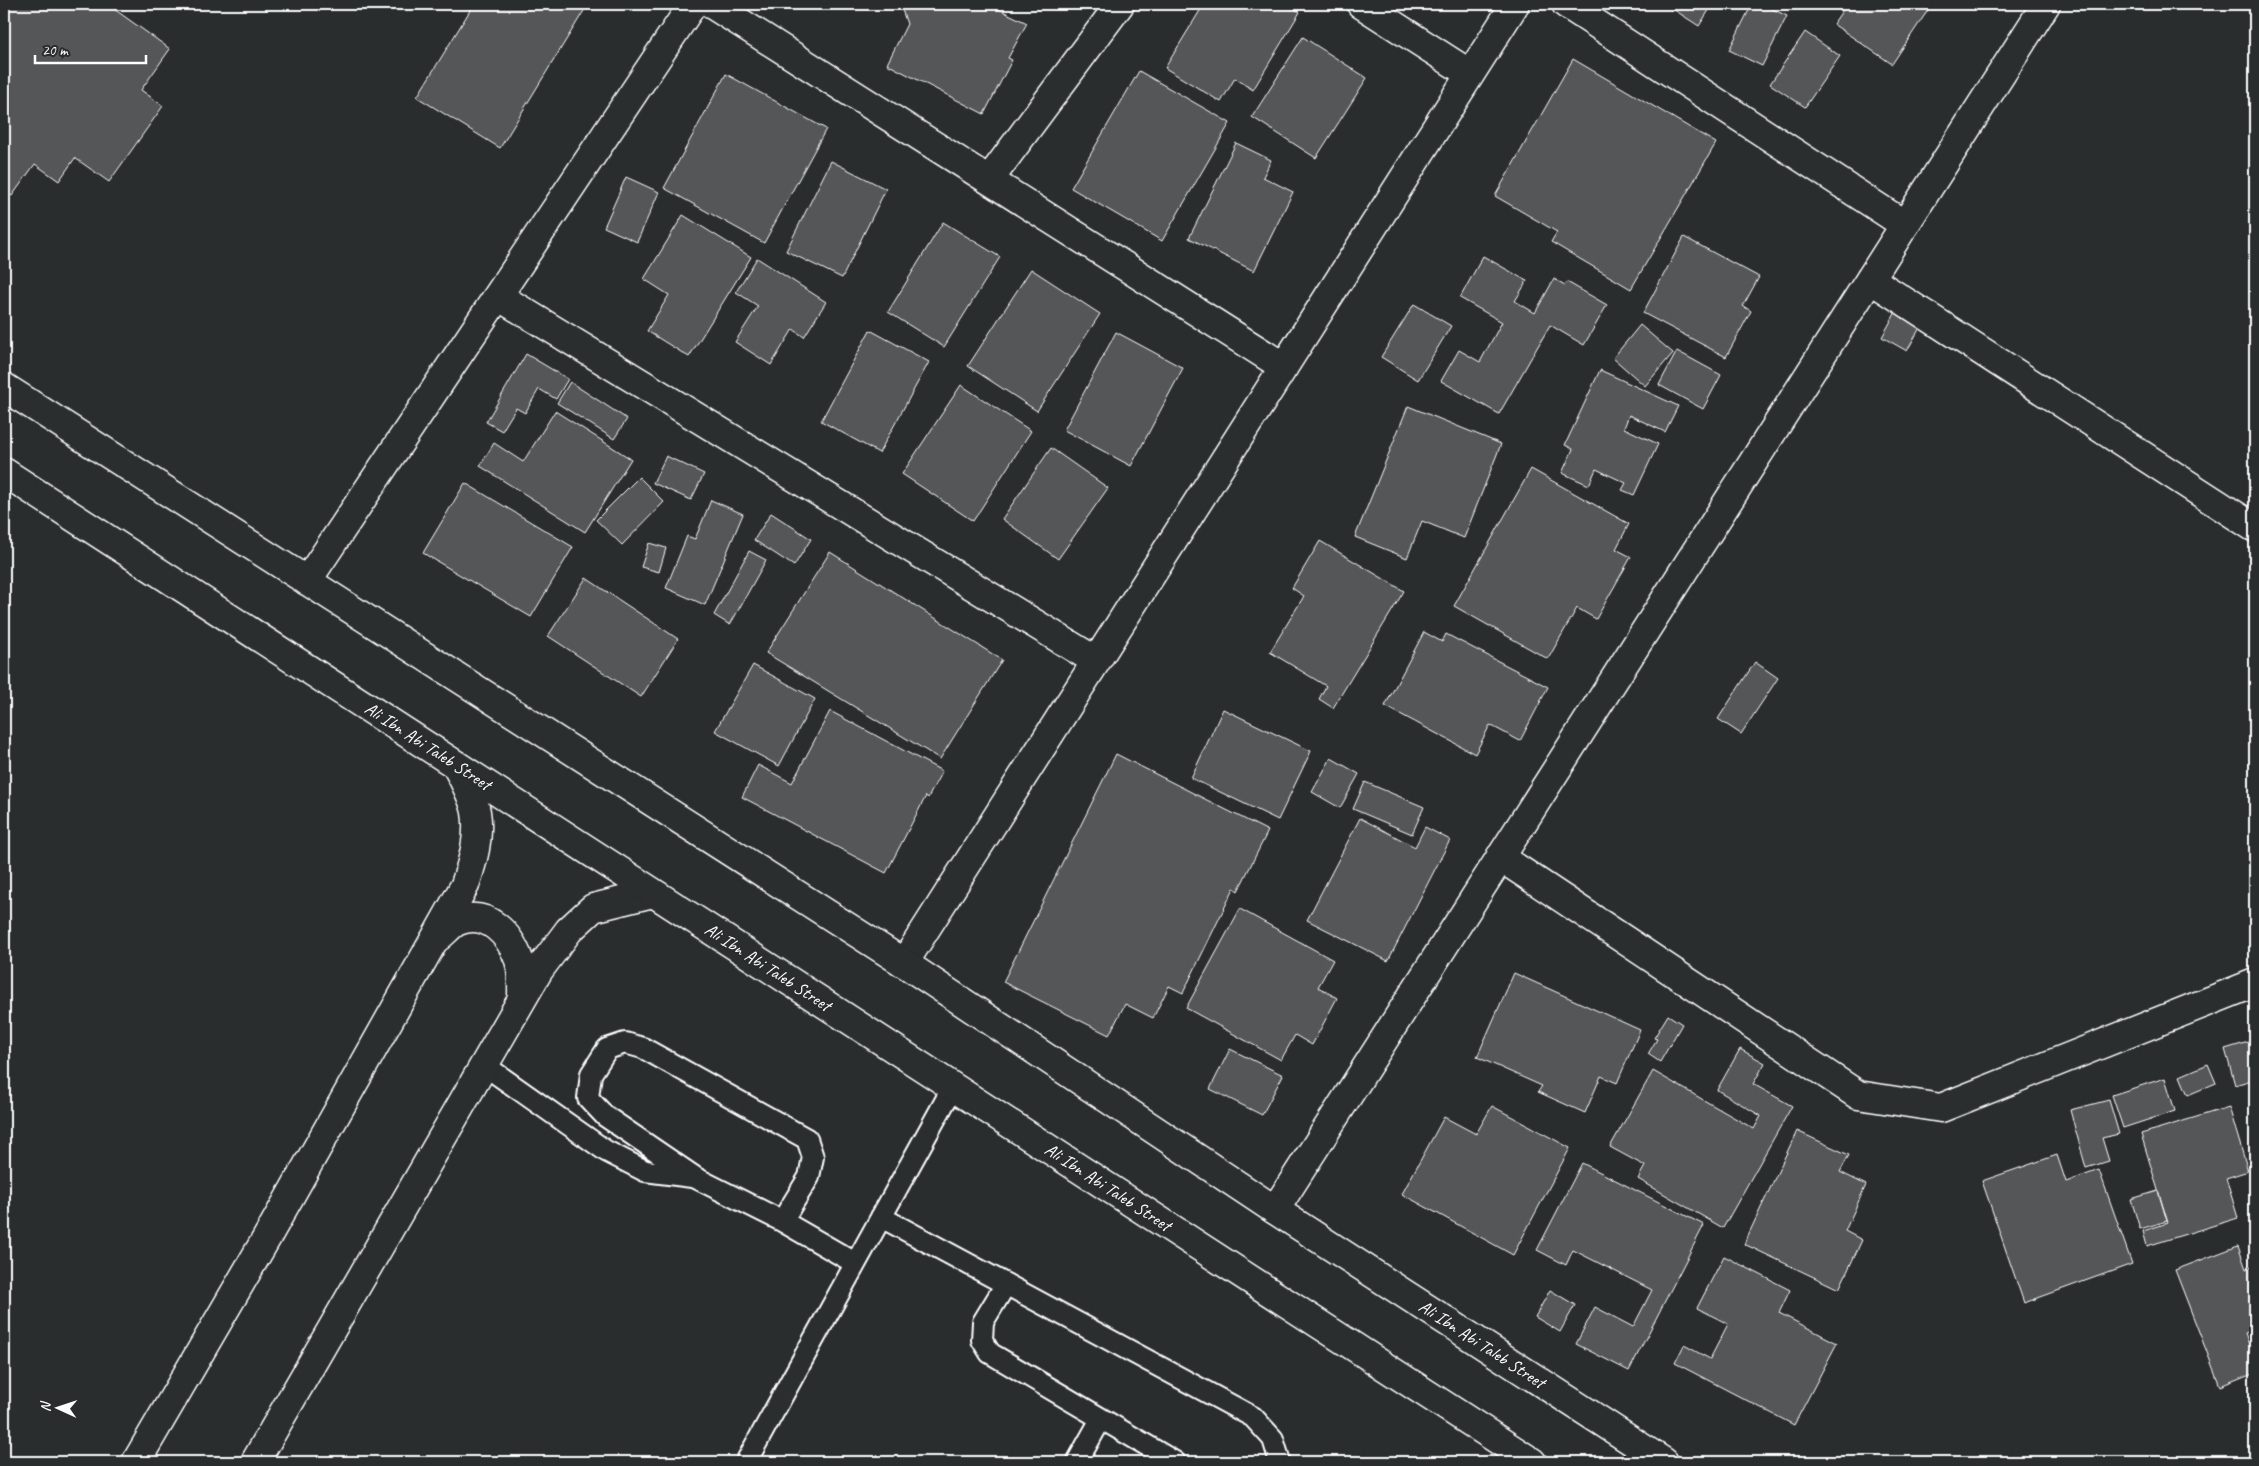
<svg xmlns="http://www.w3.org/2000/svg" width="2259" height="1466" viewBox="0 0 2259 1466" font-family="Caveat,sans-serif">
  <style>
    .building { fill: #555758; stroke: #fff }
    .lines { fill: none; stroke-linecap: round; stroke-linejoin: round }
    .service-casing { stroke: #fff; stroke-width: 24 }
    .minor-casing { stroke: #fff; stroke-width: 31 }
    .tertiary-casing { stroke: #fff; stroke-width: 31 }
    .service { stroke: #2a2d2e; stroke-width: 20 }
    .minor { stroke: #2a2d2e; stroke-width: 28 }
    .tertiary { stroke: #2a2d2e; stroke-width: 28 }
    .labels { text-anchor: middle; stroke-width: 4; stroke-linejoin: round; paint-order: stroke }
    .street-label { font-size: 18px; fill: #fff; stroke: #2a2d2e }
  </style>
  <rect width="100%" height="100%" fill="#2a2d2e"/>
  <filter id="ink" filterUnits="userSpaceOnUse"><feTurbulence type="fractalNoise" baseFrequency=".02" numOctaves="2"/><feDisplacementMap in="SourceGraphic" scale="10" xChannelSelector="R" yChannelSelector="G"/><feConvolveMatrix kernelMatrix="1 2 1 2 8 2 1 2 1" color-interpolation-filters="sRGB"/></filter>
  <g filter="url(#ink)">
    <path class="building" d="M4,4H107L170,49L141,90L163,106L109,182L75,158L59,181L35,164L12,196L4,191Z
      M474,4H576L585,9L500,148L417,97Z
      M900,4H988L1027,23L1008,58L1012,60L984,114L887,64L907,24Z
      M1204,4H1286L1300,12L1253,90L1235,78L1221,102L1165,68Z
      M1665,4H1713L1699,26Z
      M1752,4H1762L1787,16L1762,66L1729,50Z
      M1847,4H1932L1892,64L1833,24Z
      M1805,32L1840,56L1805,107L1770,84Z
      M1303,37L1367,78L1316,158L1252,117Z
      M1573,59L1716,143L1631,289L1551,242L1557,232L1495,196Z
      M1139,71L1230,123L1162,241L1071,188Z
      M726,74L826,129L764,243L664,188Z
      M1236,143L1271,160L1263,177L1293,192L1254,271L1189,238Z
      M831,161L886,189L842,278L786,251Z
      M626,177L659,192L637,242L604,227Z
      M683,215L751,257L689,357L647,331L669,295L644,279Z
      M943,222L1000,257L944,347L888,312Z
      M1684,237L1759,277L1743,306L1751,311L1726,357L1643,313Z
      M1483,256L1527,281L1515,301L1535,313L1554,279L1565,285L1567,282L1607,305L1584,345L1550,325L1499,414L1441,381L1459,350L1480,362L1502,322L1460,298Z
      M757,258L826,302L804,337L793,329L771,365L735,342L758,306L736,292Z
      M1031,269L1100,314L1037,411L968,366Z
      M1414,304L1451,326L1418,380L1381,357Z
      M1897,310L1922,324L1907,351L1882,337Z
      M1640,325L1673,353L1645,386L1613,358Z
      M870,330L929,362L879,453L821,421Z
      M1116,332L1183,368L1131,466L1064,430Z
      M1677,351L1721,375L1703,409L1659,385Z
      M526,354L568,379L556,399L539,389L525,413L516,408L502,431L486,422Z
      M1600,370L1678,406L1665,432L1629,415L1624,428L1658,444L1634,495L1622,490L1626,483L1596,469L1589,485L1562,473L1573,449L1565,445Z
      M570,382L627,419L614,439L557,403Z
      M961,385L1031,431L973,521L902,474Z
      M1408,406L1501,444L1464,538L1422,521L1407,558L1355,537Z
      M555,411L631,459L585,532L480,466L494,443L523,462Z
      M1051,448L1108,488L1058,559L1002,519Z
      M666,456L704,474L691,500L653,483Z
      M1531,469L1629,524L1616,549L1631,557L1596,619L1577,608L1548,659L1454,606Z
      M639,477L664,502L622,545L596,520Z
      M465,483L573,547L531,617L423,553Z
      M711,500L743,514L705,605L666,588L687,536L695,539Z
      M771,513L811,539L794,566L754,540Z
      M1320,541L1404,591L1333,708L1319,699L1326,686L1270,652L1304,596L1292,588Z
      M649,543L666,548L659,572L641,567Z
      M749,551L766,560L730,625L714,615Z
      M830,552L1002,660L940,759L766,653Z
      M586,578L678,639L641,697L548,636Z
      M1424,632L1442,642L1446,634L1548,687L1520,741L1490,725L1475,754L1385,706Z
      M1755,662L1778,678L1741,734L1718,719Z
      M753,665L815,699L779,766L715,731Z
      M1223,709L1311,751L1278,820L1191,778Z
      M830,711L942,771L928,798L926,796L886,873L742,797L758,765L792,783Z
      M1116,754L1268,831L1238,891L1234,888L1183,993L1169,986L1153,1018L1125,1004L1109,1035L1003,982Z
      M1331,758L1359,774L1340,808L1312,792Z
      M1365,782L1424,807L1412,834L1353,809Z
      M1360,818L1415,847L1425,827L1450,840L1388,961L1307,920Z
      M1240,909L1333,960L1318,987L1337,998L1312,1045L1295,1035L1281,1060L1186,1008Z
      M1514,973L1640,1030L1617,1083L1601,1076L1585,1113L1538,1092L1542,1086L1477,1057Z
      M1668,1015L1682,1024L1660,1062L1648,1054L1657,1039L1654,1038Z
      M2255,1040V1079L2235,1085L2225,1049Z
      M1230,1049L1283,1075L1262,1115L1210,1089Z
      M1740,1049L1765,1063L1753,1084L1792,1106L1723,1228L1638,1179L1645,1166L1610,1147L1653,1071L1754,1129L1761,1116L1717,1090Z
      M2208,1064L2216,1083L2188,1095L2180,1076Z
      M2165,1078L2175,1111L2123,1128L2112,1095Z
      M2109,1100L2119,1134L2102,1138L2109,1161L2086,1168L2070,1110Z
      M1492,1106L1570,1148L1513,1255L1402,1194L1444,1117L1476,1134Z
      M2229,1107L2248,1171L2226,1178L2238,1218L2147,1246L2143,1231L2168,1223L2141,1134Z
      M1797,1131L1849,1155L1840,1172L1866,1185L1845,1231L1862,1240L1839,1289L1744,1244Z
      M2057,1155L2066,1182L2099,1170L2132,1264L2024,1303L1982,1181Z
      M1582,1163L1704,1225L1629,1371L1576,1344L1595,1307L1633,1327L1652,1290L1573,1250L1566,1265L1537,1250Z
      M2158,1191L2167,1221L2140,1229L2131,1199Z
      M2238,1246L2246,1269L2255,1266V1329L2245,1333L2255,1360V1372L2220,1386L2175,1270Z
      M1724,1256L1790,1290L1779,1313L1837,1343L1794,1425L1675,1363L1684,1345L1710,1359L1728,1324L1697,1308Z
      M1550,1290L1575,1305L1560,1332L1535,1317Z"/>
    <g class="lines">
      <defs>
        <path id="service" d="M484,1065L606,1151L645,1171L692,1177
          M881,1217L1253,1417L1273,1439L1280,1462
          M782,1221L809,1177L813,1157L807,1139L643,1048L625,1043L607,1049L591,1074L588,1098L605,1116L696,1178L782,1221L855,1263
          M1006,1284L983,1322L982,1340L990,1353L1175,1462
          M746,1462L953,1087
          M1077,1462L1101,1419"/>
        <path id="minor" d="M711,4L1284,367
          M1361,4L1470,74
          M1566,4L1905,225
          M989,180L1120,4
          M1870,279L2255,528
          M498,296L1096,661
          M307,581L693,4
          M1500,857L1858,1095L1941,1108L2255,983
          M437,938C444,933 451,924 458,921C488,909 510,935 519,960C523,972 522,987 522,999
          M904,963L1515,4
          M1275,1210L2046,4
          M136,1462L266,1239L465,885C473,861 480,837 476,812C473,796 463,779 456,765
          M255,1462L539,970L569,930L593,908L653,893"/>
        <path id="tertiary" d="M4,387L904,963L1275,1210L1664,1462
          M4,472L1532,1462"/>
      </defs>
      <use href="#service" class="service-casing"/>
      <use href="#minor" class="minor-casing"/>
      <use href="#tertiary" class="tertiary-casing"/>
      <use href="#service" class="service"/>
      <use href="#minor" class="minor"/>
      <use href="#tertiary" class="tertiary"/>
    </g>
  </g>
  <g class="labels">
    <g class="street-label">
      <text transform="translate(428 746) rotate(33)" y="6">Ali Ibn Abi Taleb Street</text>
      <text transform="translate(768 967) rotate(33)" y="6">Ali Ibn Abi Taleb Street</text>
      <text transform="translate(1108 1187) rotate(33)" y="6">Ali Ibn Abi Taleb Street</text>
      <text transform="translate(1482 1344) rotate(33)" y="6">Ali Ibn Abi Taleb Street</text>
    </g>
  </g>
  <rect width="2259" height="1466" fill="none" stroke="#2a2d2e" stroke-width="20"/>
  <rect x="10" y="10" width="2239" height="1446" fill="none" stroke="#fff" stroke-width="2" filter="url(#ink)"/>
  <g transform="translate(58 1408) rotate(273)" stroke="#2a2d2e" stroke-width="4" paint-order="stroke">
  <path d="M0-4L9 19L0 12L-9 19Z" fill="#ffffff"/>
  <text y="-8" font-size="14" font-weight="bold" text-anchor="middle" fill="#ffffff">N</text>
  </g>
  <path d="M35 55v8h111v-8" fill="none" stroke="#ffffff" stroke-width="2.5"/>
  <text x="42" y="55" font-size="15" fill="#ffffff" stroke="#2a2d2e" stroke-width="4" paint-order="stroke">20 m</text>
</svg>
